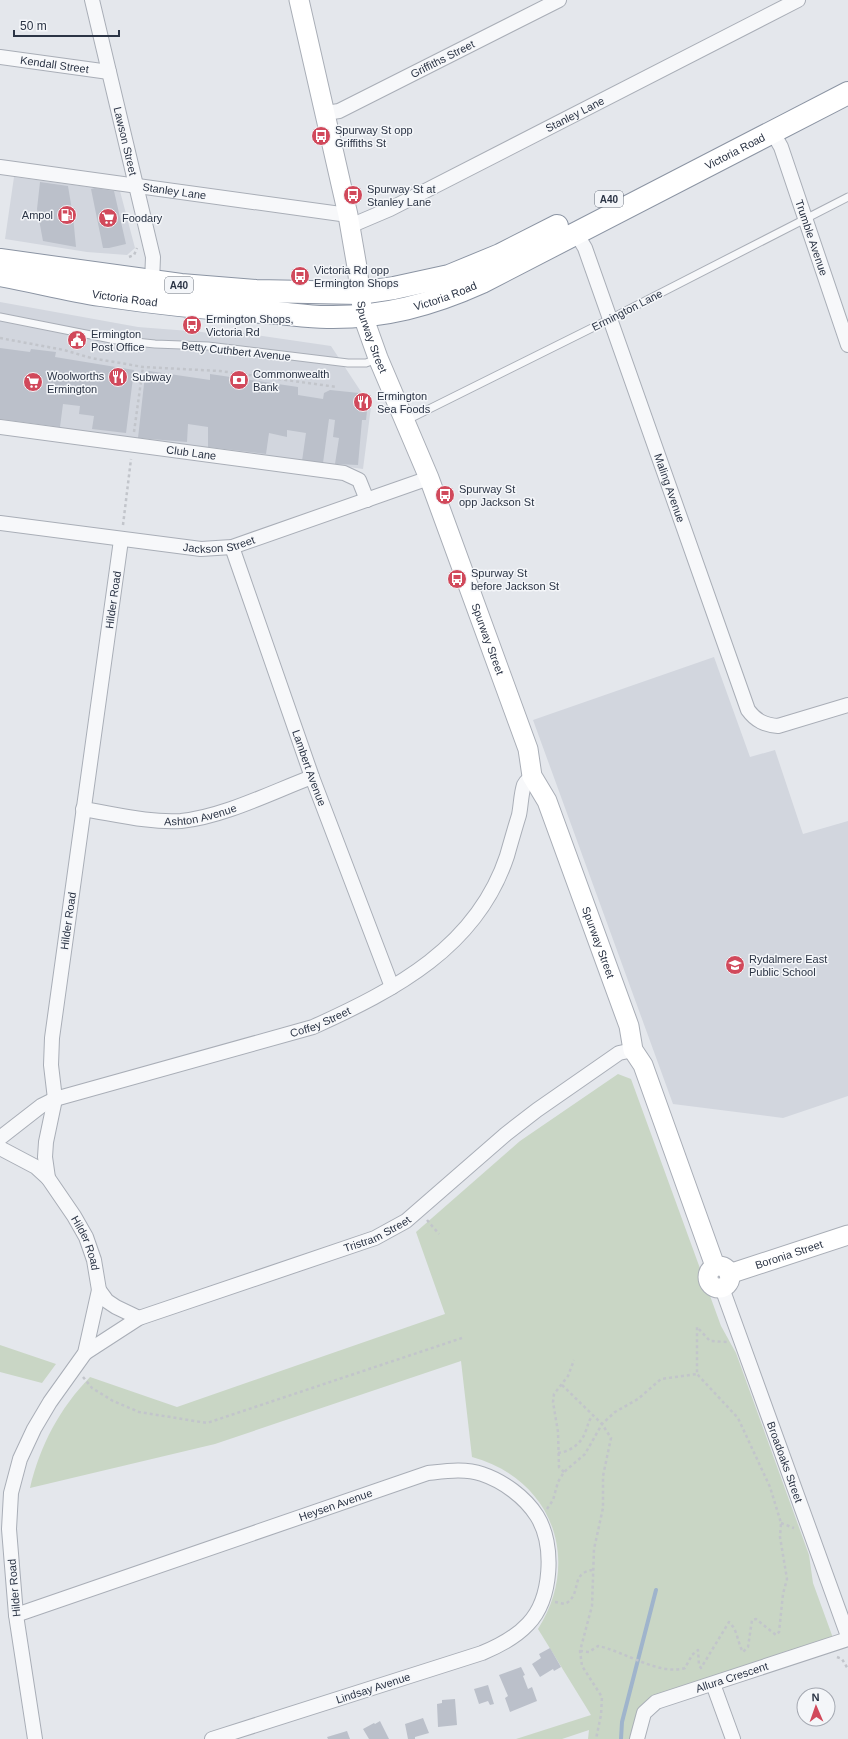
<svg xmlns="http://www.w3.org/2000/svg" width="848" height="1739" viewBox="0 0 848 1739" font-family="Arial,sans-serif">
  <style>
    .built { fill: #d2d6de }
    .green { fill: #c9d6c5 }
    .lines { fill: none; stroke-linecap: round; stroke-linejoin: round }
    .stream { stroke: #9fb4cc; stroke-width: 4 }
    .building { fill: #bbc0ca }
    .lane-casing { stroke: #a9aeb7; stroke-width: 9 }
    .street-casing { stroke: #a9aeb7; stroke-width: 16 }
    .secondary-casing { stroke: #a9aeb7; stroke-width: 21 }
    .highway-casing { stroke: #8b94a3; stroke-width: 24 }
    .path { stroke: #c2c5cb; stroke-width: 2.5; stroke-dasharray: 3 3; stroke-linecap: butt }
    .lane { stroke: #f7f8fa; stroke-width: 7 }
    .street { stroke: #f7f8fa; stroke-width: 14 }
    .secondary { stroke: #fff; stroke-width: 19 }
    .highway { stroke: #fff; stroke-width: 22 }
    .labels { text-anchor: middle; stroke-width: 3; stroke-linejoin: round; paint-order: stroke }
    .shield { fill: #f4f6f9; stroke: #676e7b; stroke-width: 1 }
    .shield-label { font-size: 10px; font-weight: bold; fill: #2b3445 }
    .street-label { font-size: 11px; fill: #2b3445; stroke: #f4f6f9 }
    .poi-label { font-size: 11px; fill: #2b3445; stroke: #f4f6f9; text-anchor: start }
  </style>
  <rect width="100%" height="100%" fill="#e4e7ec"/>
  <path class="built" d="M14,177L120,191L135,248L127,255L87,252L5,239Z
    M0,302L138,327L202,332L226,337L235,332L331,346L371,407L363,469L0,420Z
    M714,657L750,757L775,750L803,834L848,821V1096L783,1118L673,1104L533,720Z"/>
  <path class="green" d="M618,1074L631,1079L721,1326L736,1353L809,1555L813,1583L833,1638L655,1695L646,1703L630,1739H588L589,1730L562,1739H516L591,1715L538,1629C582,1560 552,1479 472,1457L461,1361L215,1444L30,1488C40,1445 60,1408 90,1377L177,1407L445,1314L416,1232L520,1141Z
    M0,1345L56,1364L42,1383L0,1372Z"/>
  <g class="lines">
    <path class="stream" d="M621,1739L622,1722L656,1590"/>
  </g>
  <path class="building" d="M40,182L68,186L73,216L76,247L43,241L37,209Z
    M95,188L114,191L126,244L109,248H103L91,189Z
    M0,348L30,352L31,349L56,352L55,357L134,370L126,433L92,429L94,416L79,414L80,406L63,404L60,427L0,419Z
    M149,371L210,380V374L298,387V395L323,399L324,393L330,390L359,393L368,402L366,420H362L358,465L335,464L339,438L333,437L335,420L329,419L323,463L302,461L306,433L287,430V437L269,433L266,454L208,447V427L188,424L187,442L138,438L145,375Z
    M550,1648L561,1667L554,1671L553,1669L540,1677L532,1664L541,1658L539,1654Z
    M521,1667L525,1675L523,1676L528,1689L532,1687L537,1701L510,1712L505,1698L508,1696L499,1675Z
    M488,1685L494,1704L490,1705L488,1701L479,1704L474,1689Z
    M455,1699L457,1725L438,1727L437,1704L442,1703V1700Z
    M423,1718L429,1733L415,1737V1739H408L405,1724Z
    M380,1721L389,1739H369L363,1729L374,1723L375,1724Z
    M347,1731L350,1739H328L327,1737Z"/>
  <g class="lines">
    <defs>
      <path id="lane" d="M0,317L116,340L155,344L208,346L348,363H366L377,359
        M405,421L610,319L848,197"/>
      <g id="street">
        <path id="s1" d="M92,0L153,257L152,282"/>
        <path id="s2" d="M0,57L109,72"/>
        <path id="s3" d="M326,113L339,111L559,0"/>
        <path id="s4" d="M772,131L781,147L848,345"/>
        <path id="s5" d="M0,167L348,215"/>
        <path id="s6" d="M350,226L390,209L798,0"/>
        <path id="s7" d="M576,233L585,248L748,710C756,721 765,725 778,726L848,705"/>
        <path id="s8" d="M0,427L344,473L359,480L367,500"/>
        <path id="s9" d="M0,523L201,549L232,547L429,478"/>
        <path id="s10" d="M121,540L52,1038L51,1065L55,1099L46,1142L45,1157L48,1178L74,1216L86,1237L94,1260L99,1290L107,1301L116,1307L139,1318"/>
        <path id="s11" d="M232,547L312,777L392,987"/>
        <path id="s12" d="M83,809C115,814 149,823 181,821C223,817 272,792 312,777"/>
        <path id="s13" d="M0,1138L41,1106L55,1099L313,1027C395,990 477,947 507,856C511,842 515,828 519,815C521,805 521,794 524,785C526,781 529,779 532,776"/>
        <path d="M0,1148L36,1167L48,1178"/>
        <path id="s14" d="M722,1288L848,1636"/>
        <path id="s15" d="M85,1353L139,1318L375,1238L406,1221L506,1134L537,1110L619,1053L633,1050"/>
        <path id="s16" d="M16,1615L428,1473C446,1471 465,1468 482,1474C503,1481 525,1497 537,1516C555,1545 552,1599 528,1624C515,1638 499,1646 482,1653L212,1739"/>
        <path d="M713,1684L733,1739"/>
        <path d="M35,1739L16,1615L9,1529L11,1493L20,1459L34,1429L50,1402L85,1353L99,1290"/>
        <path id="s17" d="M637,1739L644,1713L656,1702L848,1639"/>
      </g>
      <g id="secondary">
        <path id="s18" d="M299,0L348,215L357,267L363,316L378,358L429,478L528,749L532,776L547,801L629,1026L633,1050L643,1065L715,1266"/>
        <circle cx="719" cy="1277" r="11"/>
        <path id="s19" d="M729,1274L848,1235"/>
      </g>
      <g id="highway">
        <path d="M0,260L181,285L256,291L360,293L394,288L449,276L500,255L557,226"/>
        <path id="s20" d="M0,275C34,281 67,290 101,295C155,303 209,309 264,312C285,313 306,317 327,317C383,318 431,305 482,282L848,93"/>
      </g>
    </defs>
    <use href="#lane" class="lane-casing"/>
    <use href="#street" class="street-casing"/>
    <use href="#secondary" class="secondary-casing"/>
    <use href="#highway" class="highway-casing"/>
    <path class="path" d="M129,257L134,255L137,248
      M0,338L64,350L91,358L143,367L220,371L337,387
      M134,432L143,367
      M123,525L131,459
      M427,1220L439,1234
      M83,1377L92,1388L113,1401L139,1412L207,1423L462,1338
      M562,1385L602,1424L611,1438L603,1476V1508L594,1549L592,1606L580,1651L582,1666L602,1697L601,1715L596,1739
      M558,1453C569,1452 581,1444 585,1433C588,1426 588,1421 593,1415
      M564,1472L559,1467L558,1432L553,1402L554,1394L568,1376L574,1360
      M547,1509L553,1500L558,1482L564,1472L585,1454L602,1424L615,1412L638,1399L661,1379L697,1374V1327L710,1341L727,1342
      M781,1523L794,1528
      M555,1602L565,1604C583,1594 569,1574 592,1570
      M580,1651L589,1652L598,1646C624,1651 659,1676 685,1668L692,1655L698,1650L699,1665L701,1668L729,1622C738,1630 737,1642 743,1652L748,1647L752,1620L756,1619L776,1635L779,1632L783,1594L787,1579L780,1537L781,1523L770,1487L738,1418L697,1374
      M837,1657L842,1659L848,1669"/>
    <use href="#lane" class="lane"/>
    <use href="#street" class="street"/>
    <use href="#secondary" class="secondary"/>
    <use href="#highway" class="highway"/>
  </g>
  <defs>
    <symbol id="bus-disc" viewBox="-11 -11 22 22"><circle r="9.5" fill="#d1495b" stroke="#f4f6f9"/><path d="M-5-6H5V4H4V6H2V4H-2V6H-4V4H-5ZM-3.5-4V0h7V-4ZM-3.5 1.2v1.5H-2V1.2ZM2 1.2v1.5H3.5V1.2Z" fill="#fff"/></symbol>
    <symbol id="fuel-disc" viewBox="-11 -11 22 22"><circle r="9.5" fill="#d1495b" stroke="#f4f6f9"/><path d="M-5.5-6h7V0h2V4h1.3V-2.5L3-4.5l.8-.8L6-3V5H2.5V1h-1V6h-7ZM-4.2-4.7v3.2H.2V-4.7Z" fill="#fff"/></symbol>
    <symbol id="supermarket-disc" viewBox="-11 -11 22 22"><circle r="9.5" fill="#d1495b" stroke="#f4f6f9"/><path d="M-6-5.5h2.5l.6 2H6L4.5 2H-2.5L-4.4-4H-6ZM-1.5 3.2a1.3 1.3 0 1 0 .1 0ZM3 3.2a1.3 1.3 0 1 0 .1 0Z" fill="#fff"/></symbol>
    <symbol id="civic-disc" viewBox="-11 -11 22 22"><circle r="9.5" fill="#d1495b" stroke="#f4f6f9"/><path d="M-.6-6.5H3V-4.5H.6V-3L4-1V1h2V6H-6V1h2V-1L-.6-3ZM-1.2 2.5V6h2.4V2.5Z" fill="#fff"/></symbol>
    <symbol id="restaurant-disc" viewBox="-11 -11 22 22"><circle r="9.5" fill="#d1495b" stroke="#f4f6f9"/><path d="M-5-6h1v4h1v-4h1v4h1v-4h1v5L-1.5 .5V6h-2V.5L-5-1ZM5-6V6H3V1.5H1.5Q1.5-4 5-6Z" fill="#fff"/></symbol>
    <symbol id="bank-disc" viewBox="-11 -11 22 22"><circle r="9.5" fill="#d1495b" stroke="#f4f6f9"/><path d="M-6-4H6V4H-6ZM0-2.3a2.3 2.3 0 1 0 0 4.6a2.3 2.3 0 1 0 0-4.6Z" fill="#fff"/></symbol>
    <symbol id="school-disc" viewBox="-11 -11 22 22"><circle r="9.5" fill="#d1495b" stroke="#f4f6f9"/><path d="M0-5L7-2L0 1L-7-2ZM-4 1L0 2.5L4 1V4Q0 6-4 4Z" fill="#fff"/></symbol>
  </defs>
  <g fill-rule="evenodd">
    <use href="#bus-disc" x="310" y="125" width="22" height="22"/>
    <use href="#bus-disc" x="342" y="184" width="22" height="22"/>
    <use href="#fuel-disc" x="56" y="204" width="22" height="22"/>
    <use href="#supermarket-disc" x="97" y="207" width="22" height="22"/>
    <use href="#bus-disc" x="289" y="265" width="22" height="22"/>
    <use href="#bus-disc" x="181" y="314" width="22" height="22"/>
    <use href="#civic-disc" x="66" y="329" width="22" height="22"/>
    <use href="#restaurant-disc" x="107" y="366" width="22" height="22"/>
    <use href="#bank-disc" x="228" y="369" width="22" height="22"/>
    <use href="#supermarket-disc" x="22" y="371" width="22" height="22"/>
    <use href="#restaurant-disc" x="352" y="391" width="22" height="22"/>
    <use href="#bus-disc" x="434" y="484" width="22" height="22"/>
    <use href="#bus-disc" x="446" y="568" width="22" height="22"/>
    <use href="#school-disc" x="724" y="954" width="22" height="22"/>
  </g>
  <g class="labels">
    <g class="shield">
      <rect x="595" y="191" width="28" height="16" rx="3"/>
      <rect x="165" y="277" width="28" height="16" rx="3"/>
    </g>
    <g class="shield-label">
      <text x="609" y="203">A40</text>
      <text x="179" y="289">A40</text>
    </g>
    <g class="street-label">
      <text dy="4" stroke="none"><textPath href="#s3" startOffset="129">Griffiths Street</textPath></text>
      <text dy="4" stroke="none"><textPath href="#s2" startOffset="55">Kendall Street</textPath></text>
      <text dy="4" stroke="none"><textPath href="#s6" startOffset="251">Stanley Lane</textPath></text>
      <text dy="4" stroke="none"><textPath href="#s1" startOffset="145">Lawson Street</textPath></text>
      <text dy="4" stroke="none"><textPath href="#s20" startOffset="775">Victoria Road</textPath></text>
      <text dy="4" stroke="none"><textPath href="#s5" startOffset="176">Stanley Lane</textPath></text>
      <text dy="4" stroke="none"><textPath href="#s4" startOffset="114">Trumble Avenue</textPath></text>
      <text dy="4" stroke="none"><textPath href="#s20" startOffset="451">Victoria Road</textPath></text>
      <text dy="4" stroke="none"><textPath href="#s20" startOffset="127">Victoria Road</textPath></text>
      <text transform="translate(627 310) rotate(-27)" y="4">Ermington Lane</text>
      <text dy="4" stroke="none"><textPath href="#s18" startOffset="345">Spurway Street</textPath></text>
      <text transform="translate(236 351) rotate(6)" y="4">Betty Cuthbert Avenue</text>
      <text dy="4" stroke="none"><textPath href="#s8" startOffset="193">Club Lane</textPath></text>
      <text dy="4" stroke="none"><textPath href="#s7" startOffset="272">Maling Avenue</textPath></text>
      <text dy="4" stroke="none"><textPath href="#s9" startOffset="221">Jackson Street</textPath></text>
      <text transform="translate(113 600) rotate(-82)" y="4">Hilder Road</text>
      <text dy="4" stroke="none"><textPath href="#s18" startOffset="669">Spurway Street</textPath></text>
      <text dy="4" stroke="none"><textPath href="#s11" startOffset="234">Lambert Avenue</textPath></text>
      <text dy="4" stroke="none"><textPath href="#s12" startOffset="119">Ashton Avenue</textPath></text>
      <text transform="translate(68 921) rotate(-82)" y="4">Hilder Road</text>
      <text dy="4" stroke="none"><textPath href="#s18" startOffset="993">Spurway Street</textPath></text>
      <text dy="4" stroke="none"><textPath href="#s13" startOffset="344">Coffey Street</textPath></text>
      <text dy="4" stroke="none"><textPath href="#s15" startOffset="317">Tristram Street</textPath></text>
      <text dy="4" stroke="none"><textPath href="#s10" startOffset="720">Hilder Road</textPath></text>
      <text dy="4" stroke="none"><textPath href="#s19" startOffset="63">Boronia Street</textPath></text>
      <text dy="4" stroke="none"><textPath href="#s14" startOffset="185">Broadoaks Street</textPath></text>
      <text dy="4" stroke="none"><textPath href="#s16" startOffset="338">Heysen Avenue</textPath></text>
      <text transform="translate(14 1588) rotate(-95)" y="4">Hilder Road</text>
      <text dy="4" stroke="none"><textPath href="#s17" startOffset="123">Allura Crescent</textPath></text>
      <text transform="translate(373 1688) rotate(-18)" y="4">Lindsay Avenue</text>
    </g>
    <g class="poi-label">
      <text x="335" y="134">Spurway St opp<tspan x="335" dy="13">Griffiths St</tspan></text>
      <text x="367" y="193">Spurway St at<tspan x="367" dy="13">Stanley Lane</tspan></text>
      <text x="53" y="219" text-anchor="end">Ampol</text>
      <text x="122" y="222">Foodary</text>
      <text x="314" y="274">Victoria Rd opp<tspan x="314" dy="13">Ermington Shops</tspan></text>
      <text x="206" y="323">Ermington Shops,<tspan x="206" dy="13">Victoria Rd</tspan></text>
      <text x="91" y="338">Ermington<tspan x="91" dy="13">Post Office</tspan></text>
      <text x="253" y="378">Commonwealth<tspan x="253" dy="13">Bank</tspan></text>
      <text x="47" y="380">Woolworths<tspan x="47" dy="13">Ermington</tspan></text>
      <text x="132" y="381">Subway</text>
      <text x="377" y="400">Ermington<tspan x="377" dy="13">Sea Foods</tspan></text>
      <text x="459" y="493">Spurway St<tspan x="459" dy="13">opp Jackson St</tspan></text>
      <text x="471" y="577">Spurway St<tspan x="471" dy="13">before Jackson St</tspan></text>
      <text x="749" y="963">Rydalmere East<tspan x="749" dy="13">Public School</tspan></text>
    </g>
  </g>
  <g transform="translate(816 1707) rotate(358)"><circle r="19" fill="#f4f6f9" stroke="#a4a8b1"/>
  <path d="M0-3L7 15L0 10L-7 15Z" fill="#d1495b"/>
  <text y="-6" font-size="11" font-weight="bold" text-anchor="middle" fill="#2b3445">N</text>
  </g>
  <path d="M14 30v6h105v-6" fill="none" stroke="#2b3445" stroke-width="2"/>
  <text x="20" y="30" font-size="12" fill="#2b3445" stroke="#f4f6f9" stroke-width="3" paint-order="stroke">50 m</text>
</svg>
